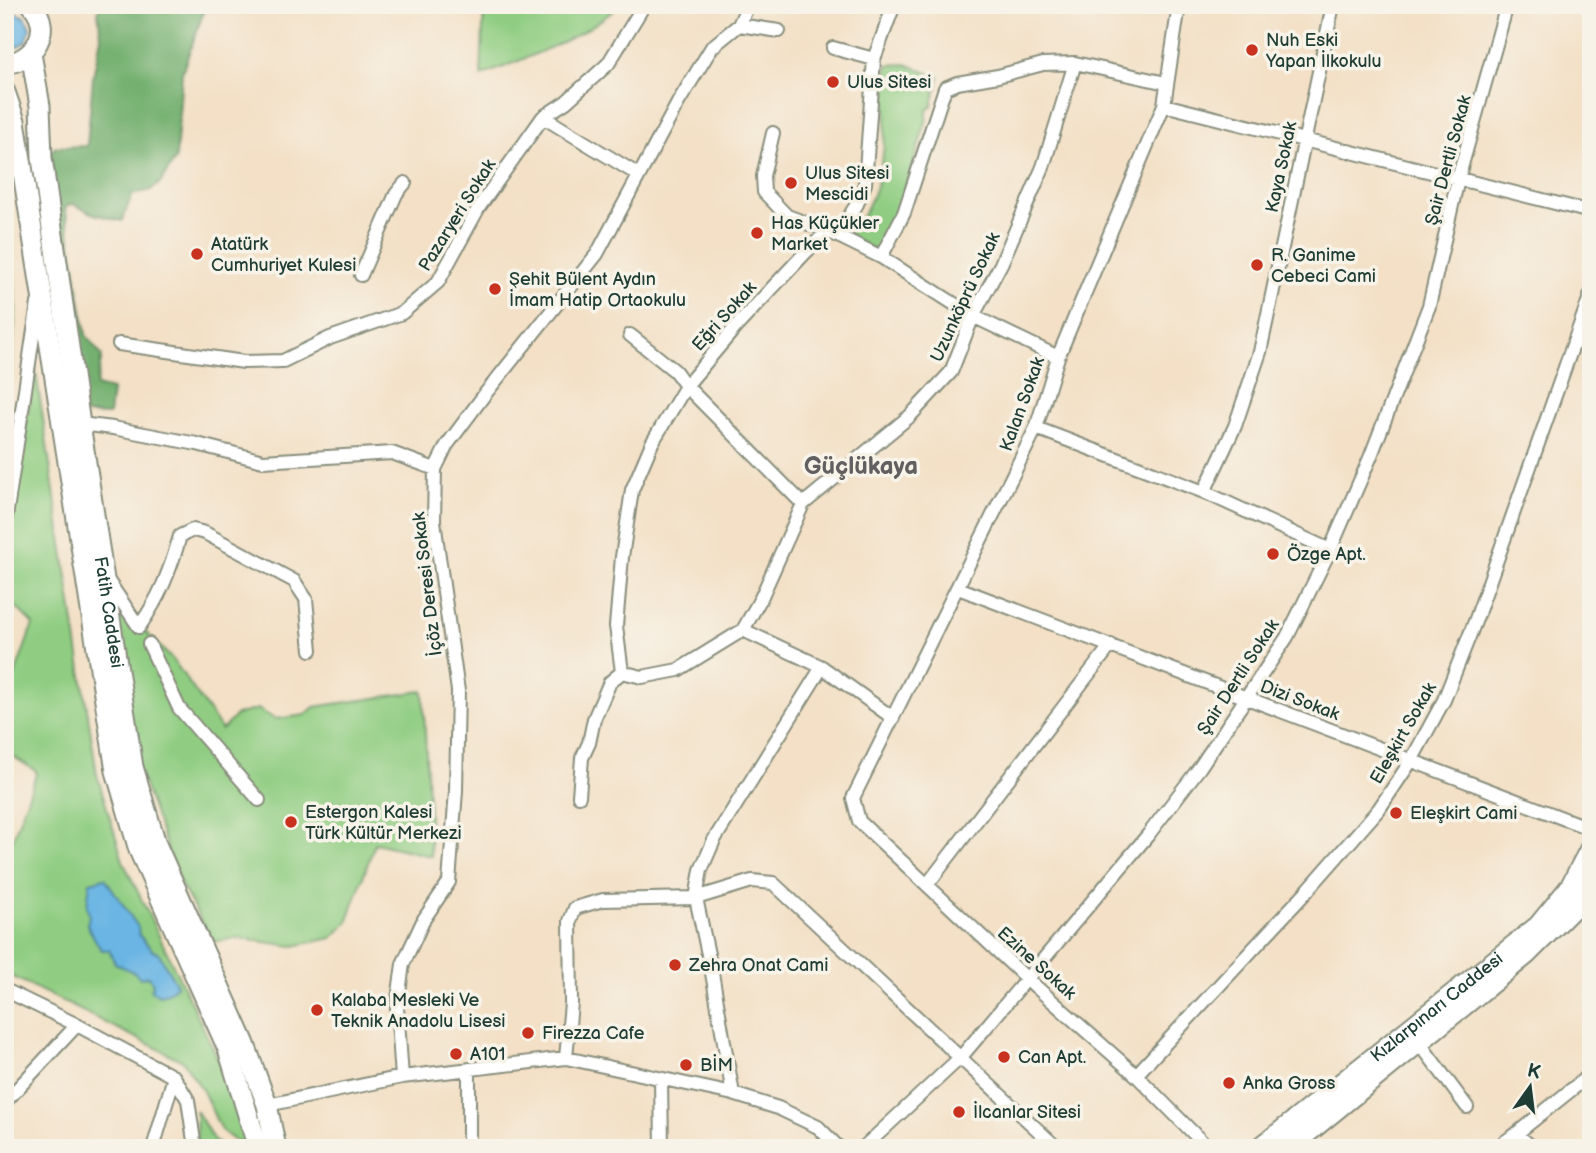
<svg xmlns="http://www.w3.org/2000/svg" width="1596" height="1153" viewBox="0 0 1596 1153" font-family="'Balsamiq Sans',sans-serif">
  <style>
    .green { fill: #90cd82; stroke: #58855b; stroke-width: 2 }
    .forest { fill: #74b070; stroke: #4a7652; stroke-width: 2 }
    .water { fill: #6bb5e4; stroke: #45798c; stroke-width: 2 }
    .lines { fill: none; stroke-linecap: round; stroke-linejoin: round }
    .minor-casing { stroke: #898e7d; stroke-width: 16 }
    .primary-casing { stroke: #898e7d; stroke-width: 23 }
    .minor { stroke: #fff; stroke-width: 12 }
    .primary { stroke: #fff; stroke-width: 19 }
    .poi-dot { fill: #c8321e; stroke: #f7f3e8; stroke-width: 2.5 }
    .labels { text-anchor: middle; stroke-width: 7; stroke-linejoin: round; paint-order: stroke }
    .poi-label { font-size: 18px; fill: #1f3d34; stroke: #f7f3e8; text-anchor: start }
    .street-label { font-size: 18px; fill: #1f3d34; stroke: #f7f3e8 }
    .district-label { font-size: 24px; font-weight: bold; fill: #625f61; stroke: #f7f3e8 }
  </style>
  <rect width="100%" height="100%" fill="#f7f3e8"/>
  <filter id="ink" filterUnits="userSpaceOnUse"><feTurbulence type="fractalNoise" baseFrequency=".0143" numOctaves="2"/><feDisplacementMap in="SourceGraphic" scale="14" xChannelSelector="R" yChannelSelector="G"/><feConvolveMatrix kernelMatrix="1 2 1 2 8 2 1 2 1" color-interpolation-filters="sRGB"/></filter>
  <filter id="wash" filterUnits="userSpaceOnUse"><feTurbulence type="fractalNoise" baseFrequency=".00686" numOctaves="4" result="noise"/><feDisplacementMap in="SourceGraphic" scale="28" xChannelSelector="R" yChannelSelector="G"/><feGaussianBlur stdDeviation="1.57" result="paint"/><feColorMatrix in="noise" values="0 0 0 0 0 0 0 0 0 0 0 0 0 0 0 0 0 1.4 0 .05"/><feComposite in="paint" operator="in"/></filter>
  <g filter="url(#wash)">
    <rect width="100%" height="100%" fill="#f3e0c6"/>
    <path class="green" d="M484,5H620C582,39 528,57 481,76Z
      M906,64L939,77L932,106L927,110V118L897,217H891L877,251L847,236C891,191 885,123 887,65Z
      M9,208L16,310L10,379H5V209Z
      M35,366L97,775L123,861L223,1069L247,1142L235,1141L221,1130L203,1091L183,1061L5,973V860L37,772L5,751V703L33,624L5,596V563Z
      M111,597L173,660L222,730L236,715L258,709L275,719L305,715L314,707L423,691L431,856L375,843L347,923L332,938L293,946L236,938L213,942L179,881L137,766Z
      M196,1110L213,1139L224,1148H197Z"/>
    <path class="forest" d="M100,5H206L182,73L176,158L161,182L151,190L132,195L122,221L94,214L73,204L65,207L86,335L102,356L96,386L112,390L109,415L83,414L49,153L56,147L87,146L93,77L101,37L98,12Z"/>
    <path class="water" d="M14,12L25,17L30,28L27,40C20,47 14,48 5,46V14Z
      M105,878L138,927L139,935L153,951L158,952L177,985L168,993L159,995L151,991L153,984L149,976L140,978L135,973L115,963L109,950H101L87,925L89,915L87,906L90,882Z"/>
  </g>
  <g filter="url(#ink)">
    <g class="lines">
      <defs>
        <path id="minor" d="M1179,5L1164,105L1058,357L1036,428L853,798L859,821L1026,978L1136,1075L1208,1148
          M739,25L779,31
          M833,48L874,59
          M1164,105L1591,212
          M543,117L637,174
          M773,133L763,176L764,192L787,216L828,231L881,257L973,316L1058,357
          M881,257L904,213L945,88L957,83L998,76L1043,64L1075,63L1166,83
          M361,275L396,194L405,183
          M630,335L675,371L686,386L803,504
          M119,344L244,362L283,361L330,338L402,313L438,282L479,207L543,117L566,102L608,64L644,5
          M80,424L113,428L197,444L263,461L392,453L435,469
          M1036,428L1204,492L1330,550
          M1204,492L1235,426L1260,352L1333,5
          M5,524L38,303
          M106,578L139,627C160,597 170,571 180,536L193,530L205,533L294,581L306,599L311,650
          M958,588L1591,829
          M743,630L822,667L893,718
          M149,644L179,708L259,800
          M622,672L616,626L622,557L632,490L652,443L686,386L734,329L805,253L828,231L845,223L857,204L865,184L874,59L894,5
          M579,796L582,758L589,743L594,719L610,682L622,672L642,677L678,670L743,630L761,598L803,504L910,416L951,372L973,316L1001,264L1043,167L1075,63
          M927,885L1111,645
          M5,990L77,1025L174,1077L188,1100L195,1148
          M1418,1041L1467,1107
          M566,1058L571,1003L570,921L575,908L603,900L696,898L752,881L773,883L1057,1148
          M469,1069V1148
          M1136,1075L1307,891L1379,809L1411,761L1444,700L1476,619L1591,294
          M402,1077L397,1007L403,964L424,919L449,882L456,791L458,691L434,521L435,469L447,445L485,394L597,254L679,101L712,47L739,25L748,5
          M661,1079L662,1148
          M733,1094L712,973L696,898L701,870L714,840L822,667
          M5,1102L77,1025
          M267,1105L402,1077L566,1058L733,1094L778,1108L818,1127L839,1148
          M1516,1134L1533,1148
          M153,1148L174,1077
          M863,1148L961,1057L1148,835L1200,767L1287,637L1330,550L1370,458L1429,306L1458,179L1507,5
          M1496,1148L1516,1134L1591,1074"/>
        <g id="primary">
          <path id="s1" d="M31,53L40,106L42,158L80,424L133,767L156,844L244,1042L267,1105L276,1148"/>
          <path d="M5,64C34,61 54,30 32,5"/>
          <path d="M5,92L15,121L116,771L139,850L228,1049L258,1148"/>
          <path id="s2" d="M1260,1148L1538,926L1570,887L1591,847"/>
          <path d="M1289,1148L1526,955L1576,905L1591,884"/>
        </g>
      </defs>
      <use href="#minor" class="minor-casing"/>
      <use href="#primary" class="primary-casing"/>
      <use href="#minor" class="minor"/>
      <use href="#primary" class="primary"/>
    </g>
  </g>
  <g class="poi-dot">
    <circle cx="1252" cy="50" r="7"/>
    <circle cx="833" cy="82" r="7"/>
    <circle cx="791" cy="183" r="7"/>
    <circle cx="757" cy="233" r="7"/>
    <circle cx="197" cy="254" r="7"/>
    <circle cx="1257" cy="265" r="7"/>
    <circle cx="495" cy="289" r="7"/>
    <circle cx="1273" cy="554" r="7"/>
    <circle cx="1396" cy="813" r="7"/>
    <circle cx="291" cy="822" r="7"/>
    <circle cx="675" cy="965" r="7"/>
    <circle cx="317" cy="1010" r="7"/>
    <circle cx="528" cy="1033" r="7"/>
    <circle cx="456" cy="1054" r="7"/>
    <circle cx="1004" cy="1057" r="7"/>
    <circle cx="686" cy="1065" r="7"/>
    <circle cx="1229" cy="1083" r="7"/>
    <circle cx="959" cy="1112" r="7"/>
  </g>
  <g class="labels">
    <g class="poi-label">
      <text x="1266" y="46">Nuh Eski<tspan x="1266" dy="21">Yapan İlkokulu</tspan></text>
      <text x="847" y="88">Ulus Sitesi</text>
      <text x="805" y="179">Ulus Sitesi<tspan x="805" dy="21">Mescidi</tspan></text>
      <text x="771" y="229">Has Küçükler<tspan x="771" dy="21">Market</tspan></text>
      <text x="211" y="250">Atatürk<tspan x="211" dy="21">Cumhuriyet Kulesi</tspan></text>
      <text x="1271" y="261">R. Ganime<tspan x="1271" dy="21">Cebeci Cami</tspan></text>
      <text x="509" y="285">Şehit Bülent Aydın<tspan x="509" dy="21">İmam Hatip Ortaokulu</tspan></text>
      <text x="1287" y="560">Özge Apt.</text>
      <text x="305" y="818">Estergon Kalesi<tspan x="305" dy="21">Türk Kültür Merkezi</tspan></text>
      <text x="1410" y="819">Eleşkirt Cami</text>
      <text x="689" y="971">Zehra Onat Cami</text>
      <text x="331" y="1006">Kalaba Mesleki Ve<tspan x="331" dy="21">Teknik Anadolu Lisesi</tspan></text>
      <text x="542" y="1039">Firezza Cafe</text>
      <text x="470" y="1060">A101</text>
      <text x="1018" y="1063">Can Apt.</text>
      <text x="700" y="1071">BİM</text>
      <text x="1243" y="1089">Anka Gross</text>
      <text x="973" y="1118">İlcanlar Sitesi</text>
    </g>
    <g class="street-label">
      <text transform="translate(1448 160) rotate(-75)" y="6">Şair Dertli Sokak</text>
      <text transform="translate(1281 167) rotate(-78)" y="6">Kaya Sokak</text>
      <text transform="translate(457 215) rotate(-58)" y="6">Pazaryeri Sokak</text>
      <text transform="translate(965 297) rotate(-65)" y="6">Uzunköprü Sokak</text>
      <text transform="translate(724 316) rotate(-48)" y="6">Eğri Sokak</text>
      <text transform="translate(1022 404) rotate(-70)" y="6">Kalan Sokak</text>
      <text transform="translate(427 584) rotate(-97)" y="6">İçöz Deresi Sokak</text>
      <text dy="6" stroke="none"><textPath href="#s1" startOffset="565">Fatih Caddesi</textPath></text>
      <text transform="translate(1238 677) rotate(-57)" y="6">Şair Dertli Sokak</text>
      <text transform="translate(1300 700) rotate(21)" y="6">Dizi Sokak</text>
      <text transform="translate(1403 733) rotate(-60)" y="6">Eleşkirt Sokak</text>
      <text transform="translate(1037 963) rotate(42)" y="6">Ezine Sokak</text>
      <text dy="6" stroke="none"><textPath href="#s2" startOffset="226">Kızlarpınarı Caddesi</textPath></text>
    </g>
    <g class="district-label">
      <text x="861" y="474">Güçlükaya</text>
    </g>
  </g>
  <rect width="1596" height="1153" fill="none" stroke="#f7f3e8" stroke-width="28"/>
  <g transform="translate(1530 1087) rotate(14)" stroke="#f7f3e8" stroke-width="5" paint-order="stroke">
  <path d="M0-5L12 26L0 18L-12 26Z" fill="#1f3d34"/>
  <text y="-10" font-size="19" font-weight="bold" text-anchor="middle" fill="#1f3d34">K</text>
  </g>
</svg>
